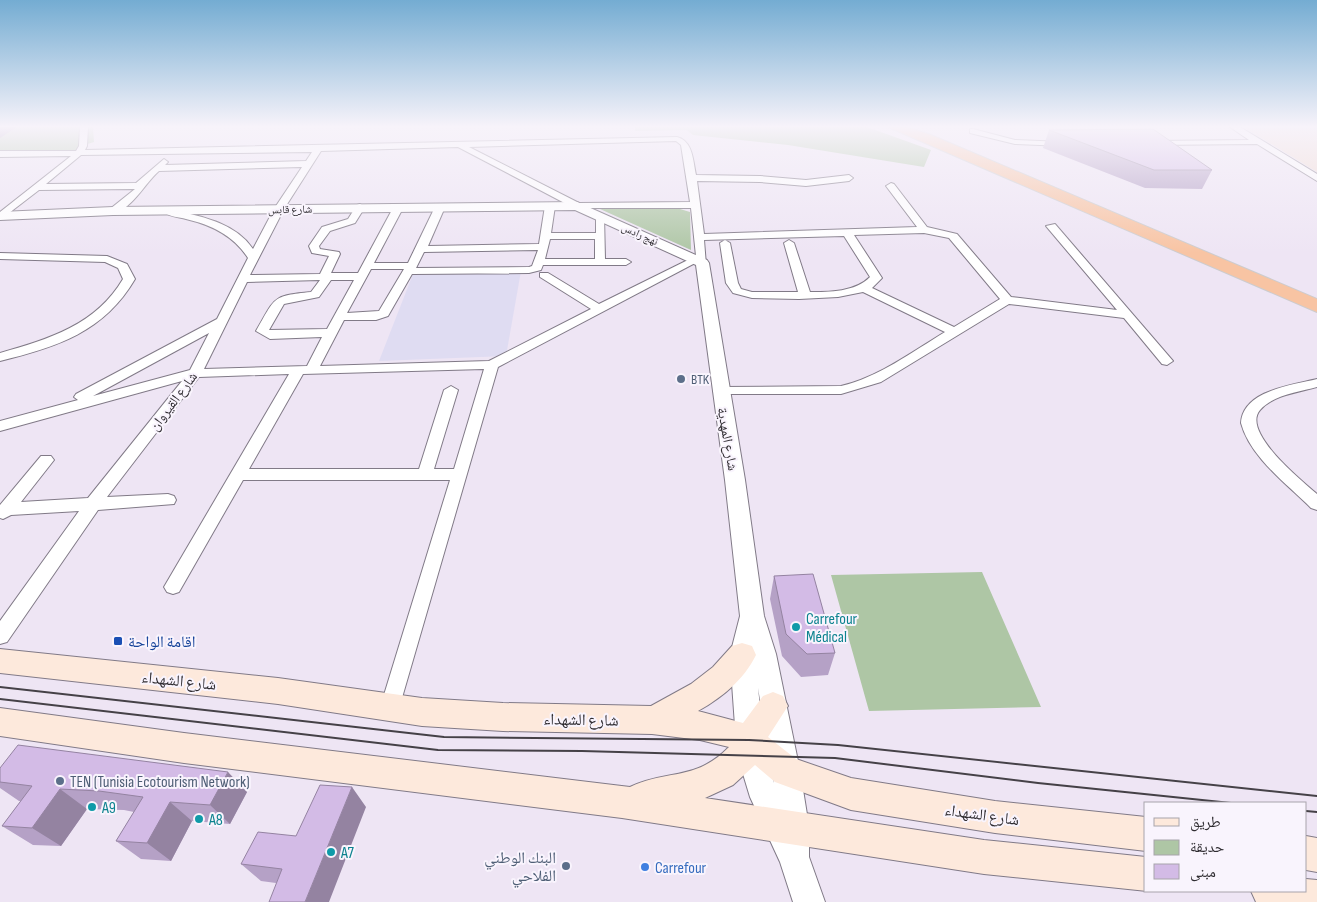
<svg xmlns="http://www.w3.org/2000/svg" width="1317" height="902" viewBox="0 0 1317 902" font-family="'Sofia Sans Condensed','Noto Naskh Arabic',sans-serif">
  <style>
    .industrial { fill: #f1dacf }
    .education { fill: #dfdcf2 }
    .green { fill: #aec6a5 }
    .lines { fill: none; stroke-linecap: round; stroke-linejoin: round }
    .minor-casing { stroke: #817a87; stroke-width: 2 }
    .tertiary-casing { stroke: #817a87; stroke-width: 2 }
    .secondary-casing { stroke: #817a87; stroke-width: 2 }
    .trunk-casing { stroke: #cdccce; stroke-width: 2 }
    .minor { fill: #fff; fill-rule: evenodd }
    .tertiary { fill: #fff; fill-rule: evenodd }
    .secondary { fill: #fde9dc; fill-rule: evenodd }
    .trunk { fill: #f8c4a3; fill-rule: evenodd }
    .tram { stroke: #454147; stroke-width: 2 }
    .wall { fill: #b5a1c6 }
    .shaded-wall { fill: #9483a1 }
    .building { fill: #d3bbe6; stroke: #9483a1 }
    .service-dot { fill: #5c6f8a; stroke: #f9f4fd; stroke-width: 2 }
    .culture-dot { fill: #0f9aa8; stroke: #f9f4fd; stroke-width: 2 }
    .transit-dot { fill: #1a4fb4; stroke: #f9f4fd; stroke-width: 2 }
    .shop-dot { fill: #3f7fe0; stroke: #f9f4fd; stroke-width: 2 }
    .labels { text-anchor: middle; stroke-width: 4; stroke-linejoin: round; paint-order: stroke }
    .far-street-label { font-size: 11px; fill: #2f2c31; stroke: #f9f4fd }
    .service-label { font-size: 14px; fill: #4e5e75; stroke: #f9f4fd; text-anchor: start }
    .street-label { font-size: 14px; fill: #2f2c31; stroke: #f9f4fd }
    .near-culture-label { font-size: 16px; fill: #0d838f; stroke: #f9f4fd; text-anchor: start }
    .near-transit-label { font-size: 16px; fill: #164399; stroke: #f9f4fd; text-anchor: start }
    .near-street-label { font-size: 16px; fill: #2f2c31; stroke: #f9f4fd }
    .near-service-label { font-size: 16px; fill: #4e5e75; stroke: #f9f4fd; text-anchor: start }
    .near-shop-label { font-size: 16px; fill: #366cbe; stroke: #f9f4fd; text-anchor: start }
  </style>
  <rect width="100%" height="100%" fill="#eee5f4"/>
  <path class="industrial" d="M1243,127H1317V172L1268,142Z"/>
  <path class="education" d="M521,271L506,356L379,361L413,274Z"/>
  <path class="green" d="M0,127H93L94,142L81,146L78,152L0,154Z
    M635,127H867L931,150L924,167L788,145L693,135L687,130L635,131Z
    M600,209H680L690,212L691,250Z
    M982,572L1041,707L869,711L831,575Z"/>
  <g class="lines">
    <defs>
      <path id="minor" d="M80,127H88L87,146L85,150L677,137C693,141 693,161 696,175L760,176L806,180L849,175L853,178L849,181L806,186L760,182L697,181L704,234L917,227L886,186L891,183L894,184L927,227L957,234L1011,297L1117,310L1046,226L1055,224L1173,361L1167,365L1162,364L1124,318L1009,304L881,382L841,394H715L713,391L720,387L841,386C879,377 912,352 945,332L863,292L838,297L799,299L752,298L733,293L726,283L720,243L725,240L730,243L738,283L741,289L752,292H798L784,243L789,240L794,243L810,292C830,292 855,292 870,277L844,236L704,240L706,265H698L697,262L498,367L397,715L390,718L383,715L380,708L450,480H243L179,592L173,594L167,592L164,587L289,374L199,377L107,497L168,494L174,496L176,500L174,504L98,510L7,642L0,644V621L79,511L11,515L3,519L0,518V505L41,456H51L54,460L21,502L88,498L182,381L0,431V421L78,400L74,397L76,394L217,319L248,258C234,236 212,225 186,219C179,217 170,217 164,212L169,209C199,216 235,222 253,249L274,209L302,167L159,171C144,184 134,207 113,214L108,211L110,209L135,189L39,190L0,220V212L71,156L0,157V151H76L79,146ZM676,141L681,145L690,202L579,203L469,147ZM458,147L574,208H691L696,256L599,304L548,273H540V277L591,309L489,361L320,366L344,320H376L388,316L412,274L529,273L541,270L543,265H626L631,262L626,259H605L604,215L596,217V233H551L555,206L550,203L545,206L539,244L428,246L445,207L440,204L435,207L408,263H374L403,208L398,205L393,208L358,273H331L340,254L339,252L320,249L319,246L330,231L355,223L365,207L360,204L357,205L348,219L322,227L309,246L312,253L329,256L320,274L250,275L284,209L321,151ZM312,152L306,161L165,165L168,162L164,159L136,183L46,184L81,155ZM924,233L949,238L1000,299L954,327L872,288L882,278L854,235ZM550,239H595V259H545ZM538,250L532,266L529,267L416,268L424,252ZM371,269H404L379,311L347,313ZM320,280L311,292C271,296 276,297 256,331L270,339L322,337L307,366L204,369L247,282ZM331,280H354L327,329L269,330L284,304L319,297ZM209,333L190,370L93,396ZM484,369L454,469H434L458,390L451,386L444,390L419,469H249L303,374Z
        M1230,127H1240L1317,174V181L1257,144L1152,145L1148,143L1152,141L1249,140Z
        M973,129L1015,140L1064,142L1068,144L1064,146L1015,144L970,133V129Z
        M0,253L107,256L127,264L135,279C104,332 57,347 0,361V353C49,339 96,325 123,279L118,268L105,262L0,259Z
        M1317,379V387C1299,392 1273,395 1260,410C1241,432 1302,481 1317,494V510L1311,508C1287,484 1250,457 1241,423C1243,390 1293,385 1317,379Z"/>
      <path id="tertiary" d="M577,202L707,260L709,263L745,480L764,616L776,654L800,771L809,827V857L825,902H793L780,862L750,797L737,754L730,655L740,616L725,480L696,265L575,210L113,215L0,220V212L113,207ZM758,688L772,771L774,783L765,754Z"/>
      <path id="secondary" d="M742,643L752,646L756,655C744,680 721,698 698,711L743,723L763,696L773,692L783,696L788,706L768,737L796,759L851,778L995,801L1146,817V851L995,833L851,810L775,782L755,765L733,785L705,798L984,840L1146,857L1147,891L984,874L622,818L184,763L0,736V708L184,733L630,787C666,769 695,782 729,747L700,740L652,734L503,731L422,726L278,704L0,673V649L278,678L422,698L503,703L651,706L691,684L713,667L732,646Z
        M1306,836L1317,838V872L1306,870Z
        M1306,879L1317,880V902H1256L1251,891H1306Z"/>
      <path id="trunk" d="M888,127H907L931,135L1317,299V312Z"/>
    </defs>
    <use href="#minor" class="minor-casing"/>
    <use href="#tertiary" class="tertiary-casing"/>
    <use href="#secondary" class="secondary-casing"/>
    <use href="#trunk" class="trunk-casing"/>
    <use href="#minor" class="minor"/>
    <use href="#tertiary" class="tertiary"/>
    <use href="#secondary" class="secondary"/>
    <use href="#trunk" class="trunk"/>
    <path class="tram" d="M0,687L444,737L749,740L838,745L1317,796
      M0,699L438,750L582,751L835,758L1038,783L1231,803
      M1306,811L1317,812"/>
  </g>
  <path class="wall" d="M1049,130L1212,170L1202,189L1145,188L1043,148Z
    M774,576L835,653L828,675L801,677L782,656L770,599Z
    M0,768L247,792L230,824L192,821L171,861L141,859L116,841L134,812L124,810L87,809L61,846L33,845L2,826L21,801H19L0,788Z
    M366,807L276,883L261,881L241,864L296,836Z"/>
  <path class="shaded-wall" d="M0,127H17L0,138Z
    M228,772L247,792L230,824L210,805Z
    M352,787L366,807L329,902H305Z
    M60,789L87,809L61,846L32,828Z
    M170,802L192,821L171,861L147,843Z"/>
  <path class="building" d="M1153,129L1212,170H1154L1049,130Z
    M813,574L835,653L807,654L786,634L774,576Z
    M18,745L228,772L210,805L170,802L147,843L116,841L143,797L99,791L60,789L32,828L2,826L32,786L0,782V768Z
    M320,785L352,787L305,902H269L282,869L241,864L258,832L296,836Z"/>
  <linearGradient id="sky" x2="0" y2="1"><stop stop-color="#74acd2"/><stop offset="0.5" stop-color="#f7f3fa"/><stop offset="1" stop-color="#f7f3fa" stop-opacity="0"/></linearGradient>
  <rect width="1317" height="253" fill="url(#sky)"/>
  <g class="service-dot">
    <circle cx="681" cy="379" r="5"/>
    <circle cx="60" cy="781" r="5"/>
    <circle cx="566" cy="866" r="5"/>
  </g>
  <g class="culture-dot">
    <circle cx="796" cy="627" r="5"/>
    <circle cx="92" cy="807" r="5"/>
    <circle cx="199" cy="819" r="5"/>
    <circle cx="331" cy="852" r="5"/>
  </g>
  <rect class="transit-dot" x="113" y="636" width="10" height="10" rx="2.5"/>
  <circle class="shop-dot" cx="645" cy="867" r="5"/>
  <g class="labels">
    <g class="far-street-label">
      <text transform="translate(290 209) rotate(-1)" y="4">شارع قابس</text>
      <text transform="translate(640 234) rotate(24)" y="4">نهج رادس</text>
    </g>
    <g class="service-label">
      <text x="691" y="384">BTK</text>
    </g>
    <g class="street-label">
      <text transform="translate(173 401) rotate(-53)" y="5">شارع القيروان</text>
      <text transform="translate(728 439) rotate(80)" y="5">شارع المهدية</text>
    </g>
    <g class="near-culture-label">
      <text x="806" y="624">Carrefour<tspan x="806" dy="18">Médical</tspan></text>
      <text x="102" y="813">A9</text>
      <text x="209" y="825">A8</text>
      <text x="341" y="858">A7</text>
    </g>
    <g class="near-transit-label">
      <text x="128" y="647">اقامة الواحة</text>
    </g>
    <g class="near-street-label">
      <text transform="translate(179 680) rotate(6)" y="6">شارع الشهداء</text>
      <text transform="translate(581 719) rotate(1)" y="6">شارع الشهداء</text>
      <text transform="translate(982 814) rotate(8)" y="6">شارع الشهداء</text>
    </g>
    <g class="near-service-label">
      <text x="70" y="787">TEN (Tunisia Ecotourism Network)</text>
      <text x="556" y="863" text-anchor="end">البنك الوطني<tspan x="556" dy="18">الفلاحي</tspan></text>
    </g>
    <g class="near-shop-label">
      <text x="655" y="873">Carrefour</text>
    </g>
  </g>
  <rect x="1144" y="802" width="162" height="90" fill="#f9f4fd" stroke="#a8a4ab"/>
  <rect x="1154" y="818" width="25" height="8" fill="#fde9dc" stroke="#a8a4ab"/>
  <text x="1190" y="827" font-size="15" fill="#2f2c31">طريق</text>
  <rect x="1154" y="840" width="25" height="15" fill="#aec6a5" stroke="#a8a4ab"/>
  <text x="1190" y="852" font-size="15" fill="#2f2c31">حديقة</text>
  <rect x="1154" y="864" width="25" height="15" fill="#d3bbe6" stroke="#a8a4ab"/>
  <text x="1190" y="877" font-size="15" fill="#2f2c31">مبنى</text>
</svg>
